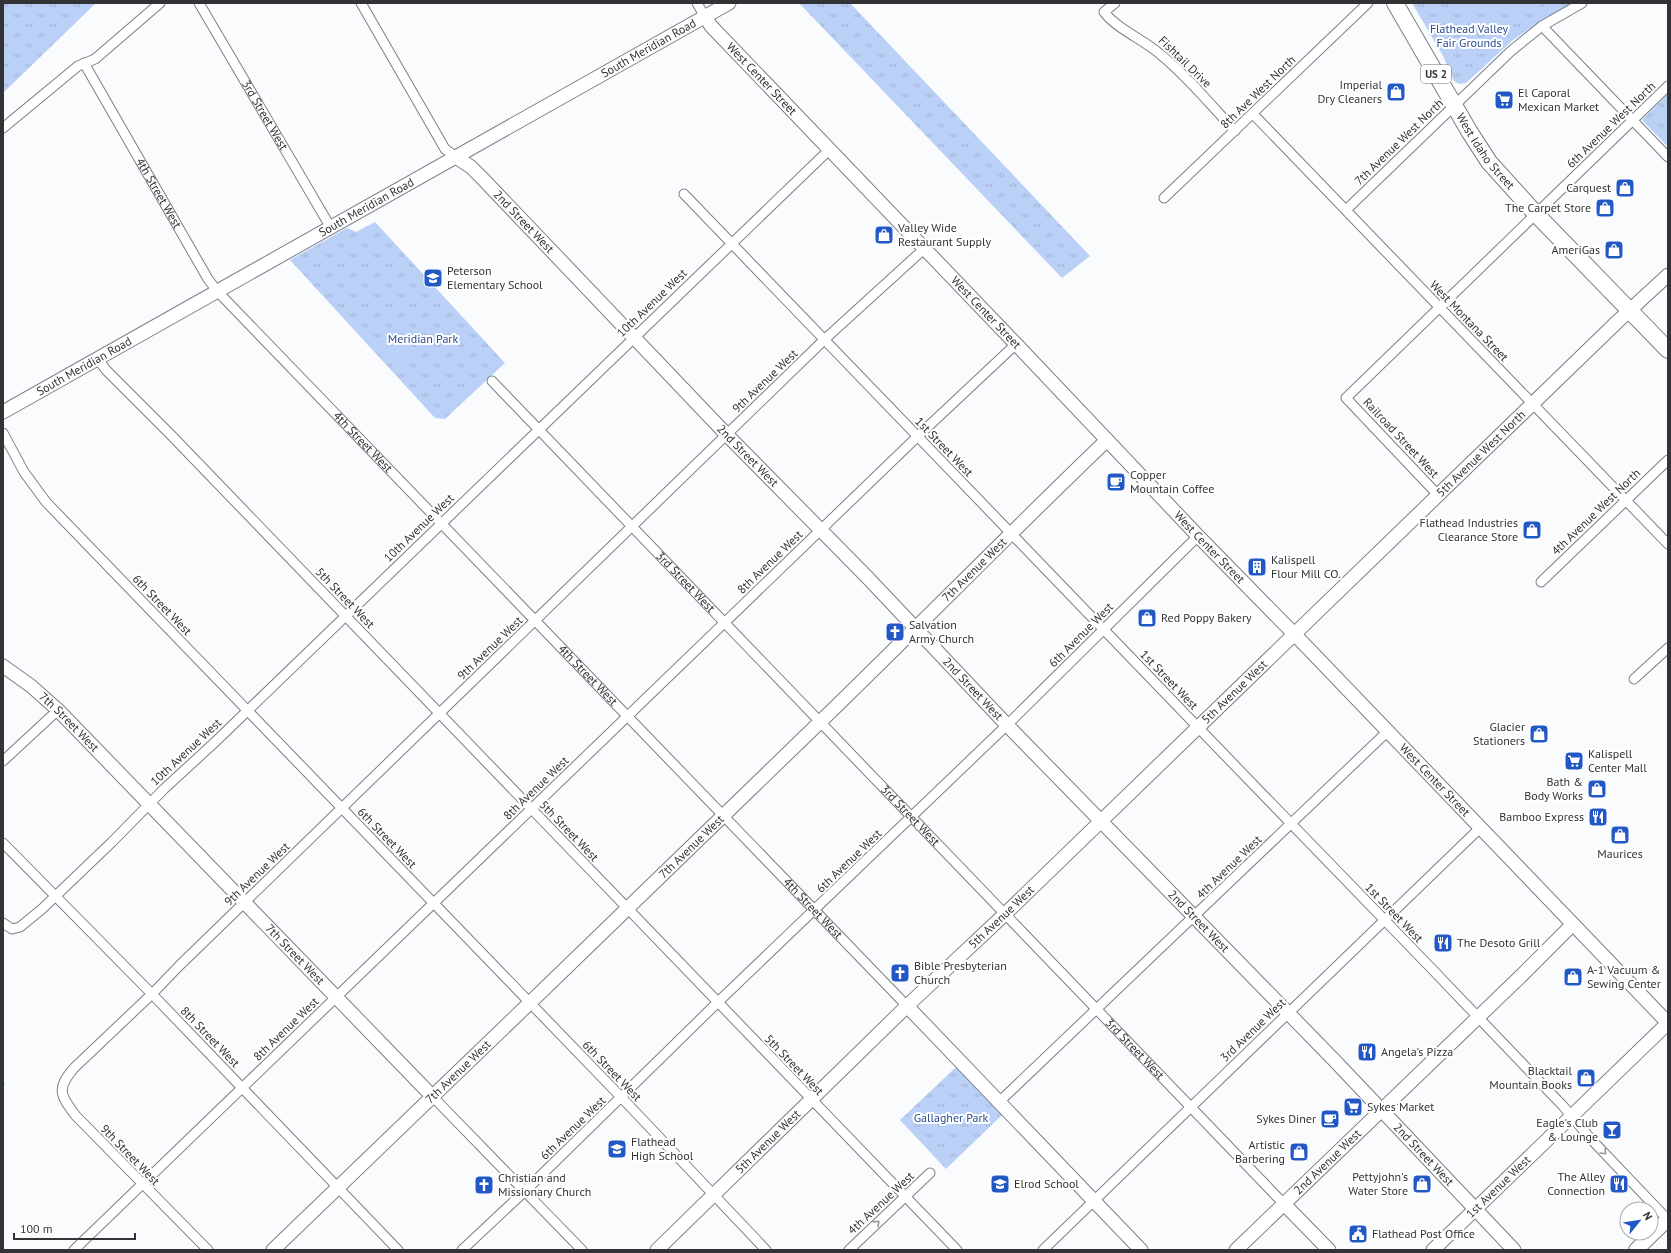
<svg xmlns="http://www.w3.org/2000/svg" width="1671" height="1253" viewBox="0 0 1671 1253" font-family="'PT Sans',sans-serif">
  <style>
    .grass { fill: url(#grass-tufts) }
    .pitch { fill: #bad0f6 }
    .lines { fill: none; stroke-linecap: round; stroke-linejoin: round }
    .stream { stroke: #7e9cd3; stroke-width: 2.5 }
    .street-casing { stroke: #7a7f87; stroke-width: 11 }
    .secondary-casing { stroke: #7a7f87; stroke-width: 15 }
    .primary-casing { stroke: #7a7f87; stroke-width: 16 }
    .highway-casing { stroke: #7a7f87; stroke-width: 18 }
    .street { stroke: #fff; stroke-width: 9 }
    .secondary { stroke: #fff; stroke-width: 13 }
    .primary { stroke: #fff; stroke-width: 14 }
    .highway { stroke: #fff; stroke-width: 16 }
    .oneway { stroke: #98999a }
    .labels { text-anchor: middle; stroke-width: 4; stroke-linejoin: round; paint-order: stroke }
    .shield { fill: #fff; stroke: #6f7072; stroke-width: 1 }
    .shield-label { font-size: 11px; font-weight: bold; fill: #313336 }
    .park-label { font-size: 12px; fill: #294c8f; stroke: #fff }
    .street-label { font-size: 12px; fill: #313336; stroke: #fff }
    .poi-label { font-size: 12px; fill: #313336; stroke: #fff; text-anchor: start }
  </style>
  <defs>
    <pattern id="grass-tufts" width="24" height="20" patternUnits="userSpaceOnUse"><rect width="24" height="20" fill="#bad0f6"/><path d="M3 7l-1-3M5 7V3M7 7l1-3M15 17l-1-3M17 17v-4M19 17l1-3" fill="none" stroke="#a0b3d4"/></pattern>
  </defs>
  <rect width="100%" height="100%" fill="#fafbfd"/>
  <path class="grass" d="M3,3H96L3,93Z
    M799,3H850L1090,256L1062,278Z
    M1412,3H1572L1538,23L1513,40L1466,83L1459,84L1454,81L1443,56Z
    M1668,94V147L1642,120Z
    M375,222L505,363L445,419L435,418L290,260L347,228L356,232Z
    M956,1067L1002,1115L946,1169L900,1120Z"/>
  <path class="pitch" d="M1459,3H1544C1517,19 1486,17 1459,3Z
    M393,326L416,350L401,364L379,340Z"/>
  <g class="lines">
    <path class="stream" d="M3,1083V1086"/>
    <defs>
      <g id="street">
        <path id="s1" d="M199,3L331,228"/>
        <path d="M361,3L445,149L456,157"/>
        <path d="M697,3L705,17"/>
        <path d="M1115,3L1104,12C1118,30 1143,39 1160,54C1188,77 1211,105 1235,131"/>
        <path d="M1542,26L1668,157"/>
        <path id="s2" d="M84,63L208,279L218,292L907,1006"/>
        <path d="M1253,114L1668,544"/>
        <path d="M3,128L78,66L95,59L160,3"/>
        <path d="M684,194L1244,775L1431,968L1563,1106L1590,1138L1668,1220"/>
        <path d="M1164,198L1368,3"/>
        <path d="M1346,210L1511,51L1542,26L1582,3"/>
        <path d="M98,359L106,370L171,435L957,1250"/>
        <path id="s3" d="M492,381L1284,1204"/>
        <path d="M3,433L24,472L46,502L622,1098L766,1250"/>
        <path d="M1438,495L1346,398L1668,86"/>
        <path d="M1541,582L1668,460"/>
        <path d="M1634,679L1668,648"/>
        <path d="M3,761L58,710"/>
        <path d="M3,843L152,994L398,1250"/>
        <path d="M3,923L12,929L20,927L42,909L112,842L164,789L214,743L830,149"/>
        <path d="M432,1096L582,1250"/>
        <path d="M999,1102L1388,731"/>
        <path d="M74,1250L918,436L1016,344"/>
        <path d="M208,1250L76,1116C60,1095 56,1089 74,1068L152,994L179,966L825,339L925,248"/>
        <path d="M462,1250L525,1191L718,1002L1007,725L1198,536"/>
        <path d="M849,1250L930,1173"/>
        <path d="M1043,1250L1480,828"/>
      </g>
      <g id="secondary">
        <path id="s4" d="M705,17L711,26L1016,344L1198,536L1302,642L1668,1023"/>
        <path id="s5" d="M456,157L471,167L482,178L727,435L867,577L1007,725L1335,1061L1514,1250"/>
        <path id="s6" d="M3,412L729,3"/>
        <path id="s7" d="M3,666L31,686L58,710L432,1096"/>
        <path d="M907,1006L1141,1250"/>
        <path d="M1284,1204L1329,1250"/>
        <path id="s8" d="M273,1250C455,1075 638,899 819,723C916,629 1010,533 1107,440"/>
        <path id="s9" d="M657,1250L907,1006L1005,914L1617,322L1668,275"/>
        <path id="s10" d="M1236,1250L1521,976L1573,924"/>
        <path id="s11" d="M1433,1250L1668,1023"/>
      </g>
      <path id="primary" d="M1636,1250L1668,1219"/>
      <g id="highway">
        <path id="s12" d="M1395,3L1469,131L1489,162L1536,214L1668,350"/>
      </g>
    </defs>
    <use href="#street" class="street-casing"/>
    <use href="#secondary" class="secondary-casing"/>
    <use href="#primary" class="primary-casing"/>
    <use href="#highway" class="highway-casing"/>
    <use href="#street" class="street"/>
    <use href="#secondary" class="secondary"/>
    <use href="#primary" class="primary"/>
    <use href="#highway" class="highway"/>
  </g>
  <defs><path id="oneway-chevron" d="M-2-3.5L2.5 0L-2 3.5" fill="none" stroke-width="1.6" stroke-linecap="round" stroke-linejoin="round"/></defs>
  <g class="oneway">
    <use href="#oneway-chevron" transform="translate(1604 1152) rotate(47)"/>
    <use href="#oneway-chevron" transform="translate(877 1223) rotate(-44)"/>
  </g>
  <defs>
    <symbol id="shop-square" viewBox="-11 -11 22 22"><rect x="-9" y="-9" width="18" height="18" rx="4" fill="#2158c5" stroke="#fff"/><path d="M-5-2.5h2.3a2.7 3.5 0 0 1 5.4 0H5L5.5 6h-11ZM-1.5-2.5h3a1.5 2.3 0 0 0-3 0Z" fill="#fff"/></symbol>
    <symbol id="supermarket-square" viewBox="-11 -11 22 22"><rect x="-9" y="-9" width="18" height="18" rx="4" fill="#2158c5" stroke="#fff"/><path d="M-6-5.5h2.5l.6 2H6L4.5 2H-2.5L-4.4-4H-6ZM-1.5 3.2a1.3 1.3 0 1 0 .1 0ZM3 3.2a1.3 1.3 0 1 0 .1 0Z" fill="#fff"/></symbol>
    <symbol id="school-square" viewBox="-11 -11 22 22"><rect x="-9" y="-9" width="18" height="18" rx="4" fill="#2158c5" stroke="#fff"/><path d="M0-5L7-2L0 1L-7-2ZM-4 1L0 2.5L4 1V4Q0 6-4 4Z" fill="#fff"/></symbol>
    <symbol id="cafe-square" viewBox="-11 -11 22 22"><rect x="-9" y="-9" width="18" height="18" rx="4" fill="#2158c5" stroke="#fff"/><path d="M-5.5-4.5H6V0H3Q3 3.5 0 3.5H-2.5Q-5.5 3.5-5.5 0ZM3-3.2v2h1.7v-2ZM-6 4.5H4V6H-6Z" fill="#fff"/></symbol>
    <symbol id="building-square" viewBox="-11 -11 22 22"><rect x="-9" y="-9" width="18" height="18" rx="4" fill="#2158c5" stroke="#fff"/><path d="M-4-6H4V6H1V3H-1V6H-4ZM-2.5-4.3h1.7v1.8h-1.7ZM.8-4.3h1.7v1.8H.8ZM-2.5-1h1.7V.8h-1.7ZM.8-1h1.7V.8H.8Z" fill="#fff"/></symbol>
    <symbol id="church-square" viewBox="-11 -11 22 22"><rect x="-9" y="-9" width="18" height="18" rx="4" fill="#2158c5" stroke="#fff"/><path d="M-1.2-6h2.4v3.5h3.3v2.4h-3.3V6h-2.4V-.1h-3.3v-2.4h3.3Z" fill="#fff"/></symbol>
    <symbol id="restaurant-square" viewBox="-11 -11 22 22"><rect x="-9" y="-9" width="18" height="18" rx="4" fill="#2158c5" stroke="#fff"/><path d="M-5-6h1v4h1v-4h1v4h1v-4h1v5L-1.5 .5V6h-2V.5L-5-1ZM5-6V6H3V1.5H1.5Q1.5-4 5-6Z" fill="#fff"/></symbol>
    <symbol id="bar-square" viewBox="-11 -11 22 22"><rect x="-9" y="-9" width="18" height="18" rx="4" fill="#2158c5" stroke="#fff"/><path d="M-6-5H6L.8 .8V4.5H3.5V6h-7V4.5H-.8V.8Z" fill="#fff"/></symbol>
    <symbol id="civic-square" viewBox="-11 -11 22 22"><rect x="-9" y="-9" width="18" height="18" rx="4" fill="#2158c5" stroke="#fff"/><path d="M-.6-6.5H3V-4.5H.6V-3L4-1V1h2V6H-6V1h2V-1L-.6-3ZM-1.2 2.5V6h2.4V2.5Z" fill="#fff"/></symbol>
  </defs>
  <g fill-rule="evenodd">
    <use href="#shop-square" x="1385" y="81" width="22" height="22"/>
    <use href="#supermarket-square" x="1493" y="89" width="22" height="22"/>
    <use href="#shop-square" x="1614" y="177" width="22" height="22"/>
    <use href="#shop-square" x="1594" y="197" width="22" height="22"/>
    <use href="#shop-square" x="873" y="224" width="22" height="22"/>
    <use href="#shop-square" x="1603" y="239" width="22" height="22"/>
    <use href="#school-square" x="422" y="267" width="22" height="22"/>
    <use href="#cafe-square" x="1105" y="471" width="22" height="22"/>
    <use href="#shop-square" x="1521" y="519" width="22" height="22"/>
    <use href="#building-square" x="1246" y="556" width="22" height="22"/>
    <use href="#shop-square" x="1136" y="607" width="22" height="22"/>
    <use href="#church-square" x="884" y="621" width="22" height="22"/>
    <use href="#shop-square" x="1528" y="723" width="22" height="22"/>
    <use href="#supermarket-square" x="1563" y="750" width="22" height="22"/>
    <use href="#shop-square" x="1586" y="778" width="22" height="22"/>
    <use href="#restaurant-square" x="1587" y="806" width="22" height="22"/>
    <use href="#shop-square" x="1609" y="824" width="22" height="22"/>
    <use href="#restaurant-square" x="1432" y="932" width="22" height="22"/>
    <use href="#church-square" x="889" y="962" width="22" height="22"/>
    <use href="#shop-square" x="1562" y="966" width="22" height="22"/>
    <use href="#restaurant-square" x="1356" y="1041" width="22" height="22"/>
    <use href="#shop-square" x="1575" y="1067" width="22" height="22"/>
    <use href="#supermarket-square" x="1342" y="1096" width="22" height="22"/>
    <use href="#cafe-square" x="1319" y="1108" width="22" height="22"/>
    <use href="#bar-square" x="1601" y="1119" width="22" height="22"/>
    <use href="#school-square" x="606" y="1138" width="22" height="22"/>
    <use href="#shop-square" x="1288" y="1141" width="22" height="22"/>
    <use href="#school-square" x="989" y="1173" width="22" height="22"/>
    <use href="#shop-square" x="1411" y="1173" width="22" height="22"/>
    <use href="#restaurant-square" x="1608" y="1173" width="22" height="22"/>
    <use href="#church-square" x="473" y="1174" width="22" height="22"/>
    <use href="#civic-square" x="1347" y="1223" width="22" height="22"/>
  </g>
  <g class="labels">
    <rect class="shield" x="1421" y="65" width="30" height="18" rx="3"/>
    <g class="shield-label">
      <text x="1436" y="78">US 2</text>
    </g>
    <g class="park-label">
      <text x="1469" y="33">Flathead Valley<tspan x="1469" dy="14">Fair Grounds</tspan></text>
      <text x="423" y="343">Meridian Park</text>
      <text x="951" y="1122">Gallagher Park</text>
    </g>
    <g class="street-label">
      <text dy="4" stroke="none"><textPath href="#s6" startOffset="741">South Meridian Road</textPath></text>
      <text transform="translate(1185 62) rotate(44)" y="4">Fishtail Drive</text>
      <text dy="4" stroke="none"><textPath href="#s4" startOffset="84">West Center Street</textPath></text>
      <text transform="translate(1258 92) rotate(-44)" y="4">8th Ave West North</text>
      <text dy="4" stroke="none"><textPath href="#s1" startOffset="130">3rd Street West</textPath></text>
      <text transform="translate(1611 125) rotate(-44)" y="4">6th Avenue West North</text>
      <text transform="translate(1399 142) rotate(-44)" y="4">7th Avenue West North</text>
      <text dy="4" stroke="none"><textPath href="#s12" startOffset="174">West Idaho Street</textPath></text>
      <text dy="4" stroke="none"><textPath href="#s2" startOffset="150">4th Street West</textPath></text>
      <text dy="4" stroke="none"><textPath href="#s6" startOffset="417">South Meridian Road</textPath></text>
      <text dy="4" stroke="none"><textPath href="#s5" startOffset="94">2nd Street West</textPath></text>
      <text transform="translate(652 303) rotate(-44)" y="4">10th Avenue West</text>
      <text dy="4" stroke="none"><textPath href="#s4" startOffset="408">West Center Street</textPath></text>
      <text transform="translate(1469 321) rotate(46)" y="4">West Montana Street</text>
      <text dy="4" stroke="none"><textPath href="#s6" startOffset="93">South Meridian Road</textPath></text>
      <text transform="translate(765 381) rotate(-44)" y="4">9th Avenue West</text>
      <text transform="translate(1401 438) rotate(47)" y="4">Railroad Street West</text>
      <text dy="4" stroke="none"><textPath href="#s2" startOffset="474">4th Street West</textPath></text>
      <text transform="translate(944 447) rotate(46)" y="4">1st Street West</text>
      <text dy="4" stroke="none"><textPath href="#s9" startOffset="1146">5th Avenue West North</textPath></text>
      <text dy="4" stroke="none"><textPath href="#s5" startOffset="418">2nd Street West</textPath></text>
      <text transform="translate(1596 512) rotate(-44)" y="4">4th Avenue West North</text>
      <text transform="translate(419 528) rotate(-44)" y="4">10th Avenue West</text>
      <text dy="4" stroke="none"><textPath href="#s4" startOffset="732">West Center Street</textPath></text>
      <text transform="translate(770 562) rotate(-44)" y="4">8th Avenue West</text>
      <text dy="4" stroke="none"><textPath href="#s8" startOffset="977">7th Avenue West</textPath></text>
      <text dy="4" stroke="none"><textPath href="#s3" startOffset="279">3rd Street West</textPath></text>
      <text transform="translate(345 598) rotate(46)" y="4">5th Street West</text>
      <text transform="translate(162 605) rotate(46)" y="4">6th Street West</text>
      <text transform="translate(1081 635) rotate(-45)" y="4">6th Avenue West</text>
      <text transform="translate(490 648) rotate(-44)" y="4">9th Avenue West</text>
      <text dy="4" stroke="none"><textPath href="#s2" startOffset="798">4th Street West</textPath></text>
      <text transform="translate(1169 680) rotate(46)" y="4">1st Street West</text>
      <text dy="4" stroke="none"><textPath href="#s5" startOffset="742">2nd Street West</textPath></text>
      <text dy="4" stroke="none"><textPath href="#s9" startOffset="803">5th Avenue West</textPath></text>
      <text dy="4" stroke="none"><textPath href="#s7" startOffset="87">7th Street West</textPath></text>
      <text transform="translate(186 752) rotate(-43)" y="4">10th Avenue West</text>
      <text dy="4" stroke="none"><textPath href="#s4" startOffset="1056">West Center Street</textPath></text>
      <text transform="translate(536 788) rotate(-44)" y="4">8th Avenue West</text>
      <text dy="4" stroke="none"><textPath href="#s3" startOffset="603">3rd Street West</textPath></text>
      <text transform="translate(569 831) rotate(46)" y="4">5th Street West</text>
      <text transform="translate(387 838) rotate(46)" y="4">6th Street West</text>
      <text dy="4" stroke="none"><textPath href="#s8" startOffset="581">7th Avenue West</textPath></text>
      <text transform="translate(849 861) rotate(-44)" y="4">6th Avenue West</text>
      <text transform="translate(1229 867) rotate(-44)" y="4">4th Avenue West</text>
      <text transform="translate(257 874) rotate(-44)" y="4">9th Avenue West</text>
      <text dy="4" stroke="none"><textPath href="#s2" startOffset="1122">4th Street West</textPath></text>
      <text transform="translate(1394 913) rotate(46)" y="4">1st Street West</text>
      <text dy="4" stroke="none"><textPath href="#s9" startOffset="479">5th Avenue West</textPath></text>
      <text dy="4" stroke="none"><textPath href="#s5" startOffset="1066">2nd Street West</textPath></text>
      <text dy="4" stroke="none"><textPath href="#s7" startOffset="411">7th Street West</textPath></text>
      <text transform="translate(286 1029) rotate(-44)" y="4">8th Avenue West</text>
      <text transform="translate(1253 1030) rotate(-44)" y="4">3rd Avenue West</text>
      <text transform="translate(210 1037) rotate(46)" y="4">8th Street West</text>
      <text dy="4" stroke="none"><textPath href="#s3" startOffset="927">3rd Street West</textPath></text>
      <text transform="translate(794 1065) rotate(46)" y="4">5th Street West</text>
      <text dy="4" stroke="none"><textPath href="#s8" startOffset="257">7th Avenue West</textPath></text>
      <text transform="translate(612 1071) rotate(46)" y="4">6th Street West</text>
      <text transform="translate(573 1128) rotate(-44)" y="4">6th Avenue West</text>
      <text dy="4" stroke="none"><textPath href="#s9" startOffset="155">5th Avenue West</textPath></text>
      <text dy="4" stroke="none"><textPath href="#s5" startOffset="1390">2nd Street West</textPath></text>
      <text transform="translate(130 1155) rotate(46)" y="4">9th Street West</text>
      <text dy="4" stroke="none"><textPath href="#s10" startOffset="127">2nd Avenue West</textPath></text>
      <text dy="4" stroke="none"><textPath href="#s11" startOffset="91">1st Avenue West</textPath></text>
      <text transform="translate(881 1203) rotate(-43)" y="4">4th Avenue West</text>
    </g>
    <g class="poi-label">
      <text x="1382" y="89" text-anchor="end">Imperial<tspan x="1382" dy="14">Dry Cleaners</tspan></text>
      <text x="1518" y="97">El Caporal<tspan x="1518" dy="14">Mexican Market</tspan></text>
      <text x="1611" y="192" text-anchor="end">Carquest</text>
      <text x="1591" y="212" text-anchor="end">The Carpet Store</text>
      <text x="898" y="232">Valley Wide<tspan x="898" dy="14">Restaurant Supply</tspan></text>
      <text x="1600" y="254" text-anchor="end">AmeriGas</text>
      <text x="447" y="275">Peterson<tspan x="447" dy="14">Elementary School</tspan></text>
      <text x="1130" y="479">Copper<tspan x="1130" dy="14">Mountain Coffee</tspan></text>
      <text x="1518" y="527" text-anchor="end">Flathead Industries<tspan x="1518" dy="14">Clearance Store</tspan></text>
      <text x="1271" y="564">Kalispell<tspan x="1271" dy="14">Flour Mill CO.</tspan></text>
      <text x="1161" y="622">Red Poppy Bakery</text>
      <text x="909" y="629">Salvation<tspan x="909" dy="14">Army Church</tspan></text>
      <text x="1525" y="731" text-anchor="end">Glacier<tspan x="1525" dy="14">Stationers</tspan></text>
      <text x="1588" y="758">Kalispell<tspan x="1588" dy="14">Center Mall</tspan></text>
      <text x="1583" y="786" text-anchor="end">Bath &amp;<tspan x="1583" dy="14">Body Works</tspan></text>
      <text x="1584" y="821" text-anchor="end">Bamboo Express</text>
      <text x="1620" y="858" text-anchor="middle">Maurices</text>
      <text x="1457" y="947">The Desoto Grill</text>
      <text x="914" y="970">Bible Presbyterian<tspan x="914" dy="14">Church</tspan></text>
      <text x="1587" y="974">A-1 Vacuum &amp;<tspan x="1587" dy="14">Sewing Center</tspan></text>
      <text x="1381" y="1056">Angela's Pizza</text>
      <text x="1572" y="1075" text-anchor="end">Blacktail<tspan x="1572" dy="14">Mountain Books</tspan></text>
      <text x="1367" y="1111">Sykes Market</text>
      <text x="1316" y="1123" text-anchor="end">Sykes Diner</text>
      <text x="1598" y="1127" text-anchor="end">Eagle's Club<tspan x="1598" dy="14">&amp; Lounge</tspan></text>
      <text x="631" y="1146">Flathead<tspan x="631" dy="14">High School</tspan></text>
      <text x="1285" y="1149" text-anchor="end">Artistic<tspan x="1285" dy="14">Barbering</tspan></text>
      <text x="1408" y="1181" text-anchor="end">Pettyjohn's<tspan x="1408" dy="14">Water Store</tspan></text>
      <text x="1605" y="1181" text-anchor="end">The Alley<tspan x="1605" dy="14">Connection</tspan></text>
      <text x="498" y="1182">Christian and<tspan x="498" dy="14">Missionary Church</tspan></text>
      <text x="1014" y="1188">Elrod School</text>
      <text x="1372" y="1238">Flathead Post Office</text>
    </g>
  </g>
  <rect width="1671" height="1253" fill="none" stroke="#313336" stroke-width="8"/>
  <g transform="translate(1639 1221) rotate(60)"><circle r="19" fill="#ffffff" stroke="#adadaf"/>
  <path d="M0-3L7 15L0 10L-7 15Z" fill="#2158c5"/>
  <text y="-6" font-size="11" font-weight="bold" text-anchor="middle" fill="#313336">N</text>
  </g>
  <path d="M14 1233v6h121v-6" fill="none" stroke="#313336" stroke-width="2"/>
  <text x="20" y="1233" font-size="12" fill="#313336" stroke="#ffffff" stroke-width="3" paint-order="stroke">100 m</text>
</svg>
